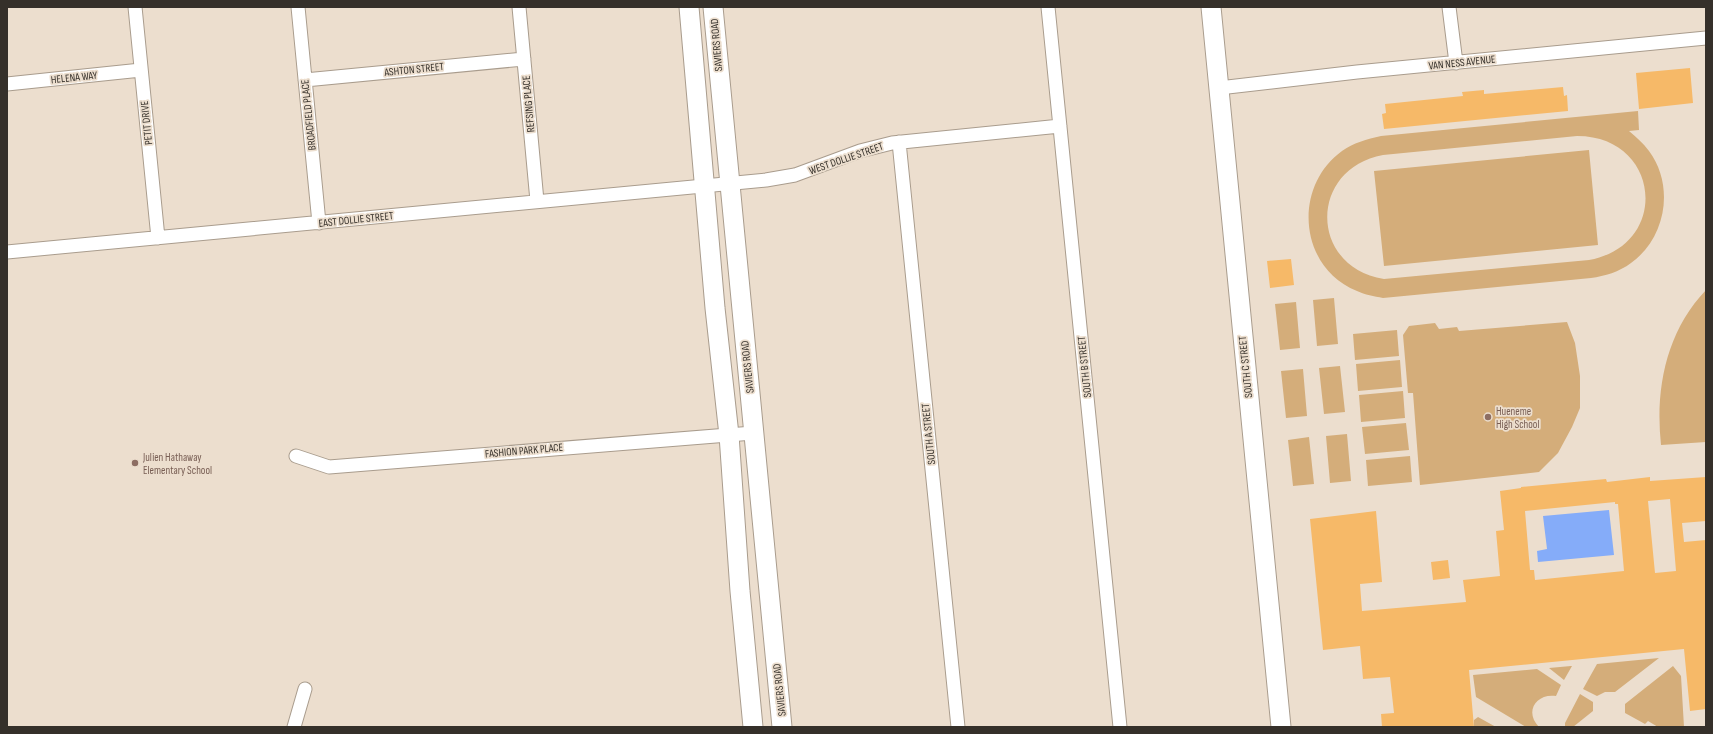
<svg xmlns="http://www.w3.org/2000/svg" width="1713" height="734" viewBox="0 0 1713 734" font-family="'Sofia Sans Condensed',sans-serif">
  <style>
    .green { fill: #d4ad7a; fill-rule: evenodd }
    .water { fill: #85acf9 }
    .building { fill: #f6b968; fill-rule: evenodd }
    .lines { fill: none; stroke-linecap: round; stroke-linejoin: round }
    .street-casing { stroke: #a99c8d; stroke-width: 15 }
    .secondary-casing { stroke: #a99c8d; stroke-width: 21 }
    .street { stroke: #fff; stroke-width: 13 }
    .secondary { stroke: #fff; stroke-width: 19 }
    .education-dot { fill: #8d6e63; stroke: #ecdece; stroke-width: 1.5 }
    .labels { text-anchor: middle; stroke-width: 3.5; stroke-linejoin: round; paint-order: stroke }
    .street-label { font-size: 11px; fill: #35302a; stroke: #ecdece }
    .education-label { font-size: 11px; fill: #785e54; stroke: #ecdece; text-anchor: start }
  </style>
  <rect width="100%" height="100%" fill="#ecdece"/>
  <path class="green" d="M1638,111L1639,130L1629,131C1636,137 1643,143 1649,151C1675,186 1666,238 1631,263C1619,272 1605,276 1591,278L1383,298C1374,296 1365,295 1357,291C1299,268 1292,187 1342,151C1353,143 1367,139 1381,136ZM1577,136C1661,136 1671,245 1589,260L1384,279C1309,267 1308,169 1383,155Z
    M1589,150L1598,245L1384,266L1374,171Z
    M1706,290V442L1661,445C1655,389 1666,332 1706,290Z
    M1334,298L1338,344L1317,346L1313,300Z
    M1296,302L1300,348L1280,350L1275,304Z
    M1567,322L1575,343L1580,376V408L1572,427L1558,453L1539,472L1420,485L1413,393H1408L1403,335L1409,326L1435,323L1439,329L1457,327L1459,331Z
    M1397,330L1399,356L1355,360L1353,334Z
    M1400,360L1402,387L1358,391L1356,364Z
    M1340,366L1345,412L1324,414L1319,368Z
    M1303,369L1307,416L1286,418L1281,371Z
    M1403,391L1405,418L1361,422L1359,395Z
    M1406,423L1409,450L1365,454L1362,427Z
    M1347,434L1351,481L1330,483L1326,436Z
    M1309,437L1314,484L1293,486L1288,440Z
    M1410,456L1412,482L1368,486L1366,460Z
    M1659,658L1615,692H1605L1597,696L1583,689L1597,664Z
    M1572,666L1564,680L1549,668L1571,666Z
    M1673,666L1681,676L1684,727H1658L1648,721L1645,724L1625,713V704Z
    M1537,669L1561,685L1556,696C1536,693 1524,712 1539,727H1526L1476,697L1473,675Z
    M1580,694L1593,702V711L1573,727H1565V723Z
    M1478,717L1496,727H1474V720Z"/>
  <path class="water" d="M1609,510L1614,555L1538,562L1537,551L1547,549L1543,516Z"/>
  <path class="building" d="M1690,68L1693,103L1639,109L1636,73Z
    M1563,87L1564,96L1567,95L1568,111L1384,129L1382,114L1386,113L1385,104L1463,96L1462,92L1484,90V94Z
    M1291,259L1294,285L1270,288L1267,261Z
    M1650,477V481L1706,477V521L1682,523L1684,542L1706,540V709L1690,711L1684,649L1469,670L1474,727H1382L1381,714L1394,713L1390,677L1363,679L1360,646L1323,650L1310,519L1376,511L1382,582L1360,584L1362,611L1466,602L1463,580L1500,576L1496,531L1504,530L1500,491L1521,488V487L1606,479L1607,482ZM1670,499L1676,571L1655,573L1648,501ZM1615,502V504H1618L1624,571L1535,580L1534,570H1530L1525,511Z
    M1448,560L1450,578L1433,580L1431,562Z"/>
  <g class="lines">
    <defs>
      <path id="street" d="M135,7L158,238
        M298,7L319,223
        M519,7L537,201
        M1048,7L1120,727
        M1449,7L1456,63
        M305,80L524,59
        M7,84L141,70
        M1219,88L1357,72L1706,38
        M899,142L958,727
        M7,252L766,180L795,175L860,151L892,143L1060,126
        M296,456L329,467L753,433
        M294,727L305,689"/>
      <path id="secondary" d="M689,7L715,308L729,435L740,591L753,727
        M713,7L782,727
        M1211,7L1281,727"/>
    </defs>
    <use href="#street" class="street-casing"/>
    <use href="#secondary" class="secondary-casing"/>
    <use href="#street" class="street"/>
    <use href="#secondary" class="secondary"/>
  </g>
  <g class="education-dot">
    <circle cx="1488" cy="417" r="4"/>
    <circle cx="135" cy="463" r="4"/>
  </g>
  <g class="labels">
    <g class="street-label">
      <text transform="translate(716 45) rotate(-95)" y="4">SAVIERS ROAD</text>
      <text transform="translate(1462 62) rotate(-6)" y="4">VAN NESS AVENUE</text>
      <text transform="translate(414 69) rotate(-6)" y="4">ASHTON STREET</text>
      <text transform="translate(74 77) rotate(-6)" y="4">HELENA WAY</text>
      <text transform="translate(528 104) rotate(-95)" y="4">REFSING PLACE</text>
      <text transform="translate(308 115) rotate(-96)" y="4">BROADFIELD PLACE</text>
      <text transform="translate(146 123) rotate(-96)" y="4">PETIT DRIVE</text>
      <text transform="translate(846 158) rotate(-19)" y="4">WEST DOLLIE STREET</text>
      <text transform="translate(356 219) rotate(-6)" y="4">EAST DOLLIE STREET</text>
      <text transform="translate(747 367) rotate(-96)" y="4">SAVIERS ROAD</text>
      <text transform="translate(1084 367) rotate(-96)" y="4">SOUTH B STREET</text>
      <text transform="translate(1245 367) rotate(-96)" y="4">SOUTH C STREET</text>
      <text transform="translate(928 434) rotate(-96)" y="4">SOUTH A STREET</text>
      <text transform="translate(524 450) rotate(-5)" y="4">FASHION PARK PLACE</text>
      <text transform="translate(779 690) rotate(-96)" y="4">SAVIERS ROAD</text>
    </g>
    <g class="education-label">
      <text x="1496" y="415">Hueneme<tspan x="1496" dy="13">High School</tspan></text>
      <text x="143" y="461">Julien Hathaway<tspan x="143" dy="13">Elementary School</tspan></text>
    </g>
  </g>
  <rect width="1713" height="734" fill="none" stroke="#35302a" stroke-width="16"/>
</svg>
